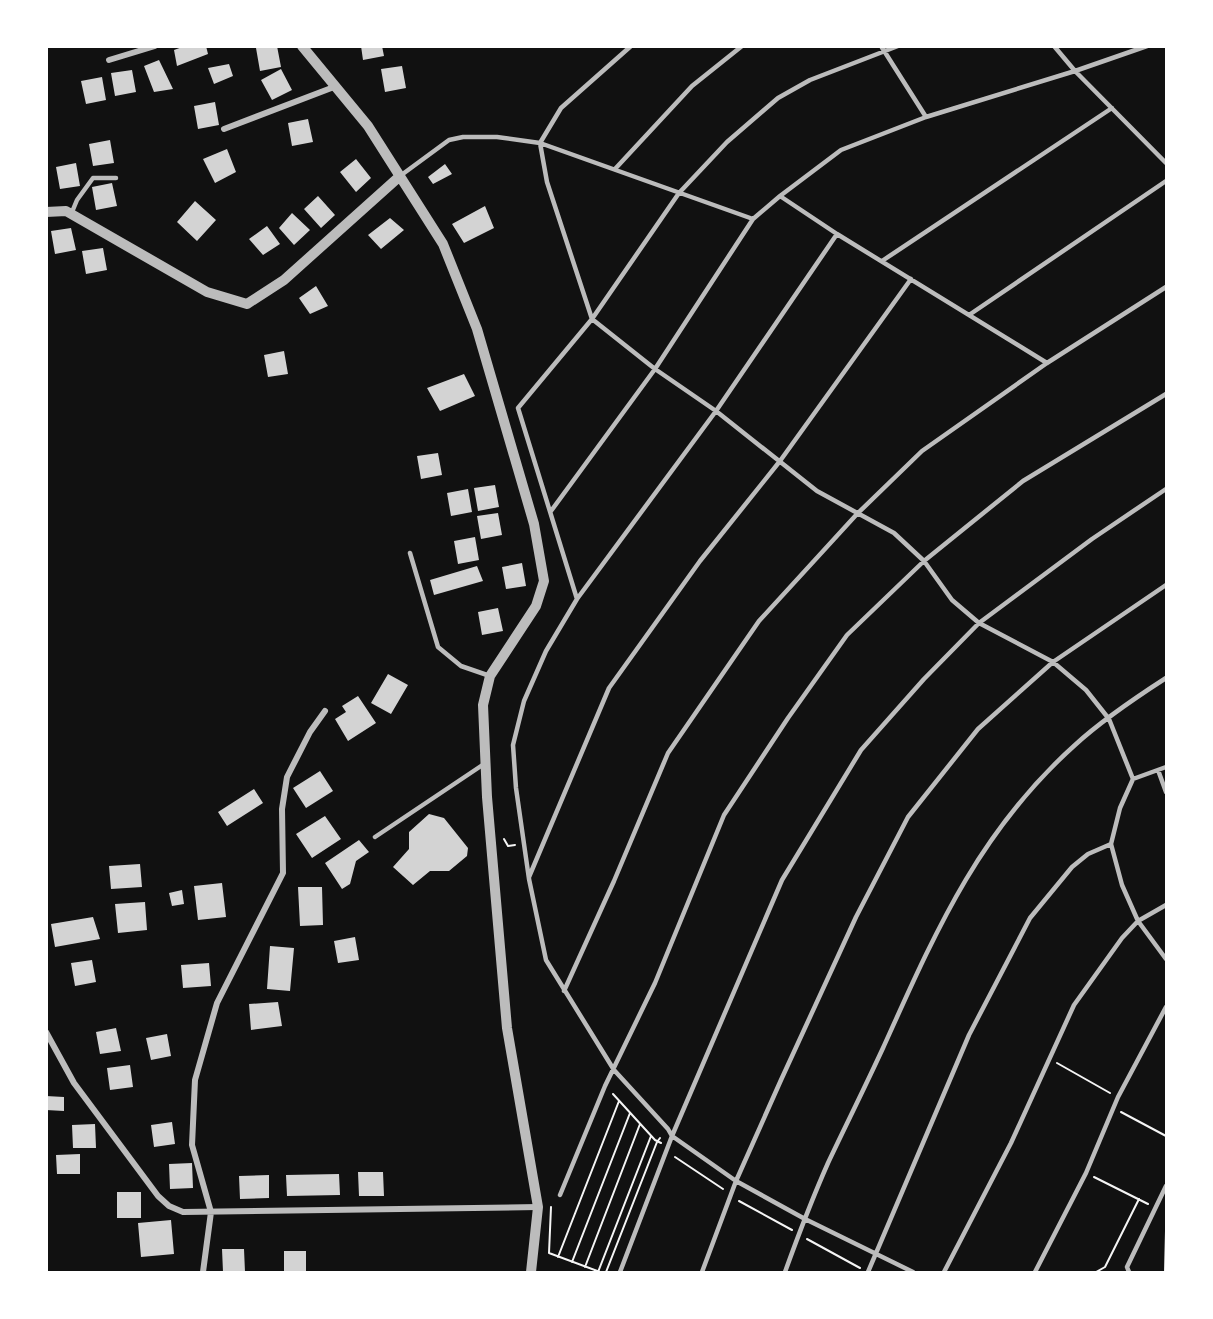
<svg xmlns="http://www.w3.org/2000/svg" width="1213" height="1319" viewBox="0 0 1213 1319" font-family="Montserrat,sans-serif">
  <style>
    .building { fill: #d3d3d3 }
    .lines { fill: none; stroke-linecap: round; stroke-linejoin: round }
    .path { stroke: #f5f5f5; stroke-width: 2 }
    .service { stroke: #bcbcbc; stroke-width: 4.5 }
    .minor { stroke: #bcbcbc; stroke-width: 6 }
    .tertiary { stroke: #bcbcbc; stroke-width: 10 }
  </style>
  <rect width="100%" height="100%" fill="#111"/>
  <path class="building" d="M185,46H206L208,54L177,66L174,50Z
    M267,46H277L281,67L260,71L256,48Z
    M361,46H382L384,56L363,60Z
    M159,60L173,89L154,92L144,66Z
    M229,64L233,76L214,84L208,68Z
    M402,66L406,88L385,92L381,69Z
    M281,69L292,90L272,100L261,80Z
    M132,70L136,92L115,96L111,73Z
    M102,77L106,100L86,104L81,81Z
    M215,102L219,125L198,129L194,106Z
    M308,119L313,142L292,146L288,123Z
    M110,140L114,163L93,166L89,144Z
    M227,149L236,172L215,183L203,159Z
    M356,159L371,178L356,192L340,172Z
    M76,163L80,186L60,189L56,167Z
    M445,164L452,174L433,184L428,177Z
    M112,183L117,206L96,210L92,187Z
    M318,196L335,215L321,228L304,209Z
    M195,201L216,220L197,241L177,222Z
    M485,206L494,228L464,243L452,224Z
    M292,213L310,230L294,245L279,228Z
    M390,218L404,230L381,249L368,235Z
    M267,226L280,244L263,255L249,239Z
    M71,228L76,250L55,254L51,231Z
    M103,248L107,270L86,274L82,251Z
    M316,286L328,306L310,314L299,298Z
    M284,351L288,374L268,377L264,355Z
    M464,374L475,396L440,411L427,388Z
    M438,453L442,475L421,479L417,456Z
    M495,485L499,507L478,511L474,488Z
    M468,489L472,512L451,516L447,493Z
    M498,513L502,535L481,539L477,516Z
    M475,537L479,560L458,564L454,541Z
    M522,563L526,586L506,589L502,567Z
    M477,566L483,581L434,595L430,580Z
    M498,608L503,631L482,635L478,612Z
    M388,674L408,685L391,714L371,703Z
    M358,696L376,723L348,741L335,719L346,712L342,706Z
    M320,771L333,791L306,808L293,788Z
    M254,789L263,803L227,826L218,812Z
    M429,814L444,818L468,848L467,856L449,871H430L413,885L393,867L409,849V832Z
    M325,816L341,839L312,858L296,834Z
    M359,840L369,852L356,861L350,884L342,889L325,863Z
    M140,864L142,887L111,889L109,866Z
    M222,883L226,917L198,920L194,886Z
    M298,887H322L323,925L300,926Z
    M182,890L184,904L172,906L169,893Z
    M145,902L147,930L118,933L115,904Z
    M93,917L100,939L55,947L51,924Z
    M355,937L359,960L338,963L334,941Z
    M270,946L294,948L290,991L267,989Z
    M92,960L96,982L75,986L71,963Z
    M209,963L211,986L183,988L181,965Z
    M278,1002L282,1026L251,1030L249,1004Z
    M116,1028L121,1051L100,1054L96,1032Z
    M167,1034L171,1056L151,1060L146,1038Z
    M130,1065L133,1087L110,1090L107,1068Z
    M46,1096L64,1097V1111L46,1110Z
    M172,1122L175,1144L154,1147L151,1125Z
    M95,1124L96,1148H73L72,1125Z
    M80,1154V1174H57L56,1155Z
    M192,1163L193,1188L170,1189L169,1164Z
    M358,1172H383L384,1196H359Z
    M339,1174L340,1195L287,1196L286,1175Z
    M269,1175V1198L240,1199L239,1176Z
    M117,1192H141V1218H117Z
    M171,1220L174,1254L141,1257L138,1223Z
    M222,1249H244L245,1272H223Z
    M284,1251H306V1272H284Z"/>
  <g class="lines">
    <path class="path" d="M504,839L508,846L515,845
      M1057,1063L1110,1093
      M613,1094L655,1140L661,1143
      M1121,1112L1166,1136
      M675,1157L723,1189
      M1094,1177L1148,1204
      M739,1201L792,1230
      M551,1207L549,1253L600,1272
      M807,1239L860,1268
      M558,1257L619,1101
      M572,1262L630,1113
      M585,1267L640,1124
      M598,1272L651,1136
      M606,1272L657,1142L660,1138
      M1096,1272L1105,1267L1139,1199
      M1165,1272L1166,1231"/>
    <path class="service" d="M631,46L561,108L540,143L547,182L592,319L655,369L716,411L817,491L894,533L924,561L952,600L979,623L1053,662L1086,690L1109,719L1133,779L1120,808L1111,844L1122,885L1138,921L1166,959
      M881,46L926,117
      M898,46L810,80L778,98L727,142L679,193L592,319L518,408L577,599L546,651L524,701L513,745L516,788L529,879L546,960L614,1070L668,1129L672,1136L736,1181L805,1219L913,1272
      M1054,46L1075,71L1166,163
      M615,169L692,86L742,46
      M400,176L449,140L463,137H497L540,143L753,219
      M780,196L841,150L926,117L1075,71L1147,46
      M72,212L77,200L93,178H116
      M882,261L1112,108
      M969,315L1166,181
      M551,511L655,369L753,219L780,196L837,234L1047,363
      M410,553L438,647L461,666L490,676
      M577,599L716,411L837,234
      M1158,770L1166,792
      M1133,779L1166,767
      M375,837L484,764
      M529,877L609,688L700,561L780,461L911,279
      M564,991L614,881L668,753L759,621L857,514L922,451L1047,363L1166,287
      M560,1195L605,1086L655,983L724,815L788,718L847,635L924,561L1023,481L1166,394
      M620,1272L672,1136L782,880L861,750L924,679L979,623L1092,539L1166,489
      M702,1272L736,1181L781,1080L856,917L908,817L978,729L1053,662L1166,585
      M785,1272C798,1236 812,1199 828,1163C846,1125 865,1087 883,1048C935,933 978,832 1075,745C1102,720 1135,698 1166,678
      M868,1272L969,1035L1030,918L1072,867L1088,854L1111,844
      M944,1272L1011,1143L1074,1005L1122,938L1138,921L1166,905
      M1035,1272L1086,1173L1118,1097L1166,1007
      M1129,1272L1127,1267L1166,1186"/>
    <path class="minor" d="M109,60L155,46
      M224,129L334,87
      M46,1032L74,1083L158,1196L169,1206L183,1212L538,1207
      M203,1272L211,1212L192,1145L195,1080L217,1003L283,873L282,809L287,777L310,732L325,711"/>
    <path class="tertiary" d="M302,46L368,126L443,244L477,329L534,524L544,581L536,606L490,676L483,705L487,797L507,1028L538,1207L531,1272
      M46,212L66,211L207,292L247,304L284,280L400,176"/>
  </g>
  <rect width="1213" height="1319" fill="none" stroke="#ffffff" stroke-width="96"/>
</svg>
